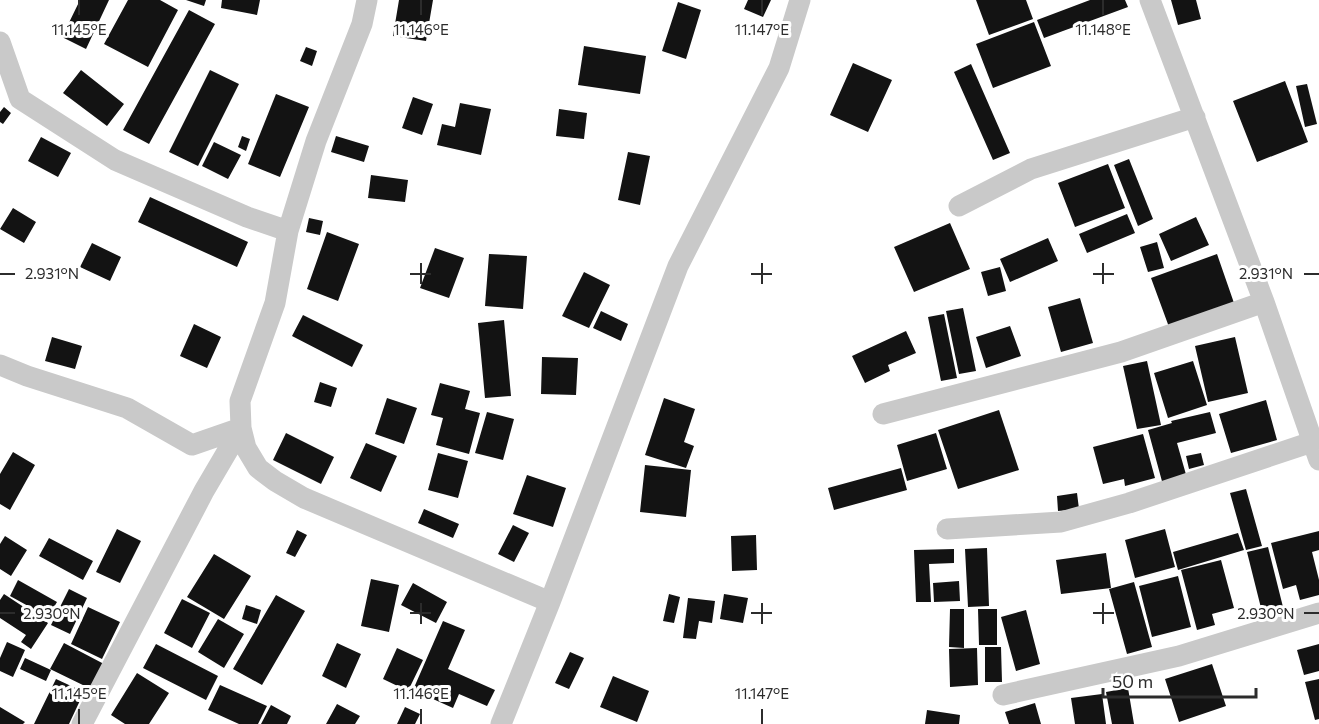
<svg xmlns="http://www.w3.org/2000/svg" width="1319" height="724" viewBox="0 0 1319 724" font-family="Commissioner,sans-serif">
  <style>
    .building { fill: #131313 }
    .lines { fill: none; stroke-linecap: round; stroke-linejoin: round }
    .minor { stroke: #c9c9c9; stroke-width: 21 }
    .ticks { fill: none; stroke: #2c2c2c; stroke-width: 2 }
    .ticks-label { font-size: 15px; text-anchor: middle; fill: #2c2c2c; stroke: #fff; stroke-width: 6; stroke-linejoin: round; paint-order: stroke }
  </style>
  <rect width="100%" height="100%" fill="#fff"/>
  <path class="building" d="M80,0H109L86,49L62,37Z
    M128,0H160L178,10L148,67L104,44Z
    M186,0H206L204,6Z
    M222,0H260L257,15L221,8Z
    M399,0H433L426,41L393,36Z
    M748,0H771L763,17L744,9Z
    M976,0H1026L1033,19L989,35Z
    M1090,0H1125L1128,7L1044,38L1037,20Z
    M1171,0H1196L1201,19L1178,25Z
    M678,2L701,10L686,59L662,51Z
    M189,10L215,24L149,144L123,130Z
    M1034,22L1051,66L993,88L976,44Z
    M584,46L646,56L640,94L578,85Z
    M306,47L317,51L312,66L300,61Z
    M853,63L892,80L868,132L830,115Z
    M971,64L1010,153L993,160L954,72Z
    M81,70L124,104L107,126L63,93Z
    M210,70L239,84L198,166L169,152Z
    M1285,81L1308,142L1257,162L1233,101Z
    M1307,84L1317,124L1305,127L1296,86Z
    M276,94L309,107L280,177L248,164Z
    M413,97L433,104L422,135L402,128Z
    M460,103L491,109L481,155L437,145L442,124L455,127Z
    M4,107L11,113L3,124L0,122V112Z
    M559,109L587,113L584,139L556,136Z
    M242,136L250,139L246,151L238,147Z
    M336,136L369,146L364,162L331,152Z
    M41,137L71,153L58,177L28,161Z
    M214,142L241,155L228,179L202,166Z
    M628,152L650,156L640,205L618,200Z
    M1129,159L1153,219L1138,226L1114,165Z
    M1108,164L1125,208L1075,227L1058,183Z
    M371,175L408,180L405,202L368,198Z
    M150,197L248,242L237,267L138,222Z
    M13,208L36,222L24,243L0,229Z
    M1127,214L1135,233L1087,253L1079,234Z
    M1196,217L1209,245L1171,261L1159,234Z
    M309,218L323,221L320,235L306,232Z
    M950,223L970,269L914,292L894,247Z
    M327,232L359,244L338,301L307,289Z
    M1048,238L1058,261L1010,282L1000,259Z
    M1157,242L1164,268L1148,272L1140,247Z
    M92,243L121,257L110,281L80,267Z
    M435,248L464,258L449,298L420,288Z
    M489,254L527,256L523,309L485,306Z
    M1217,254L1234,303L1169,327L1151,278Z
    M1000,267L1006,291L988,296L981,272Z
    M584,272L610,285L589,328L562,316Z
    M1080,298L1093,343L1061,352L1048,307Z
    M963,308L976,371L959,374L946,311Z
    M601,311L628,324L621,341L593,328Z
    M944,314L957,378L941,381L928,317Z
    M303,315L363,345L352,367L292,336Z
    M504,320L511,396L485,398L478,323Z
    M194,324L221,337L207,368L180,356Z
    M1010,326L1021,356L986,368L976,337Z
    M906,331L916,353L888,365L890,371L865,383L852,356Z
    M52,337L82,346L75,369L45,361Z
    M1235,337L1248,393L1208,402L1195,346Z
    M542,357L578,358L576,395L541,394Z
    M1147,361L1161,425L1137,429L1123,366Z
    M1193,361L1207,405L1168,418L1154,373Z
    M320,382L337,388L331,407L314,402Z
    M440,383L470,391L465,409L480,413L469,454L436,445L443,418L431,415Z
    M387,398L417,408L404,444L375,434Z
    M664,398L695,409L684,442L694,446L686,468L645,455Z
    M1266,400L1277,440L1231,453L1219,414Z
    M999,410L1019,470L958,489L938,430Z
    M487,412L514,419L503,460L475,453Z
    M1210,412L1216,433L1177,443L1187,478L1163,485L1148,430L1172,423L1171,421Z
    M286,433L334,457L321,484L273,460Z
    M936,433L947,469L907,481L897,445Z
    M1143,434L1155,478L1125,486L1124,479L1103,484L1093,447Z
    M366,443L397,456L381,492L350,478Z
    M13,452L35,465L10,510L0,504V474Z
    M438,453L468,461L458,498L428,490Z
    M1201,453L1204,465L1189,469L1186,456Z
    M645,465L691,470L686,517L640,512Z
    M901,468L907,490L834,510L828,488Z
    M527,475L566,488L553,527L513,514Z
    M1246,489L1262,546L1246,550L1230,493Z
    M1077,493L1079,509L1058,511L1057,496Z
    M424,509L459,524L453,538L418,523Z
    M513,525L529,533L514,562L498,554Z
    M117,529L141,541L120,583L96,572Z
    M1165,529L1175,567L1135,578L1125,540Z
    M297,530L307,535L295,557L286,553Z
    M1319,531V550L1312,552L1319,580V595L1300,600L1296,585L1283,589L1271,543Z
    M1238,533L1244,550L1178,570L1173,552Z
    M756,535L757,570L732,571L731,536Z
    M5,536L27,550L11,576L0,569V544Z
    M49,538L93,561L83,580L39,556Z
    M1268,547L1284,611L1263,616L1247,552Z
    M987,548L989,606L968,607L965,549Z
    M954,549V563L929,564L931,602H916L914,550Z
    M1106,553L1111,588L1061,594L1056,560Z
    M214,554L251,576L224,619L187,597Z
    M1221,560L1234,608L1212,614L1215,625L1197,630L1181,570Z
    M1178,576L1191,627L1152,637L1139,586Z
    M371,579L399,585L389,632L361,626Z
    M18,580L57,602L48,617L10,596Z
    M959,581L960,601L934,602L933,583Z
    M1134,582L1152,647L1127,654L1109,589Z
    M413,583L447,602L436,623L401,605Z
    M69,589L87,598L70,634L51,625Z
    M4,594L48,623L31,649L21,642L26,635L0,618V600Z
    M669,594L680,597L674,623L663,621Z
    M724,594L748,598L743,623L720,619Z
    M276,595L305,611L262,685L233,669Z
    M688,598L715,601L712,623L699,621L696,639L683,638Z
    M182,599L210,613L192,648L164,633Z
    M246,605L261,610L257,624L242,619Z
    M88,607L120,622L102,659L71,644Z
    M950,609H964V648L949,647Z
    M978,609H997V645H979Z
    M1026,610L1040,664L1016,671L1001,617Z
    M218,619L244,634L224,668L198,652Z
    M443,621L465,630L448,669L495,690L487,706L459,694L453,708L413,690Z
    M7,642L25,650L13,677L0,671V658Z
    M64,643L104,664L91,689L50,669Z
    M337,643L361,654L346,688L322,676Z
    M156,644L218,676L206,700L143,668Z
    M1319,644V671L1304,675L1297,650Z
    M985,647H1001L1002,682H985Z
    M397,648L423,660L408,691L383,679Z
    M977,648L978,685L950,687L949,649Z
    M570,652L584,658L569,689L555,683Z
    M25,658L51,670L46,681L20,669Z
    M1212,664L1226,706L1179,722L1165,679Z
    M137,673L169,693L149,724H125L111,715Z
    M613,676L649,691L637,722L600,707Z
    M56,679L84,692L69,724H34Z
    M1319,679V719L1315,720L1305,682Z
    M220,685L267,706L258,724H239L208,710Z
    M1128,688L1134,724H1112L1106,692Z
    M1102,694L1106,724H1075L1071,698Z
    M1035,703L1041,724H1009L1005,712Z
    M337,704L360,716L355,724H326Z
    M271,705L291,716L287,724H261Z
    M0,707L25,722L23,724H0Z
    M405,707L420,714L415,724H397Z
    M927,710L960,715L959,724H925Z"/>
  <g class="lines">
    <path class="minor" d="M1150,0L1264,302L1319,460
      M0,42L20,99L115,160L247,217L288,231L275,303L240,401L241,428L246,448L258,468L275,481L304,498L550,602
      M959,206L1031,169L1195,117
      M288,231L316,141L362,24L367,0
      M0,365L27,376L127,408L192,445L241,428L204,491L82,724
      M883,414L1121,352L1264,302
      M947,529L1061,522L1129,503L1312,442
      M1003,695L1179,656L1319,613
      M501,724L550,602L678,266L779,68L800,0"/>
  </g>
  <path class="ticks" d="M79,0V15M421,0V15M762,0V15M1103,0V15M421,263V284M762,263V284M1103,263V284M0,274H15M410,274H431M751,274H772M1093,274H1114M1304,274H1319M421,603V624M762,603V624M1103,603V624M0,613H15M410,613H431M751,613H772M1093,613H1114M1304,613H1319M79,709V724M421,709V724M762,709V724"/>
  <g class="ticks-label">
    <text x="79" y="35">11.145°E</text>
    <text x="421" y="35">11.146°E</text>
    <text x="762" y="35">11.147°E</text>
    <text x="1103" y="35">11.148°E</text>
    <text x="52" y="279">2.931°N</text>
    <text x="1266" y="279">2.931°N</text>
    <text x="52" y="619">2.930°N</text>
    <text x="1266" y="619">2.930°N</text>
    <text x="79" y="699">11.145°E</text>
    <text x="421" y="699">11.146°E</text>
    <text x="762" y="699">11.147°E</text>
  </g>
  <path d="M1103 688v9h153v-9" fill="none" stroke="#2c2c2c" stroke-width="3"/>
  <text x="1112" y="688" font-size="18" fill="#2c2c2c" stroke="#ffffff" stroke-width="4.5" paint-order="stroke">50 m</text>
</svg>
